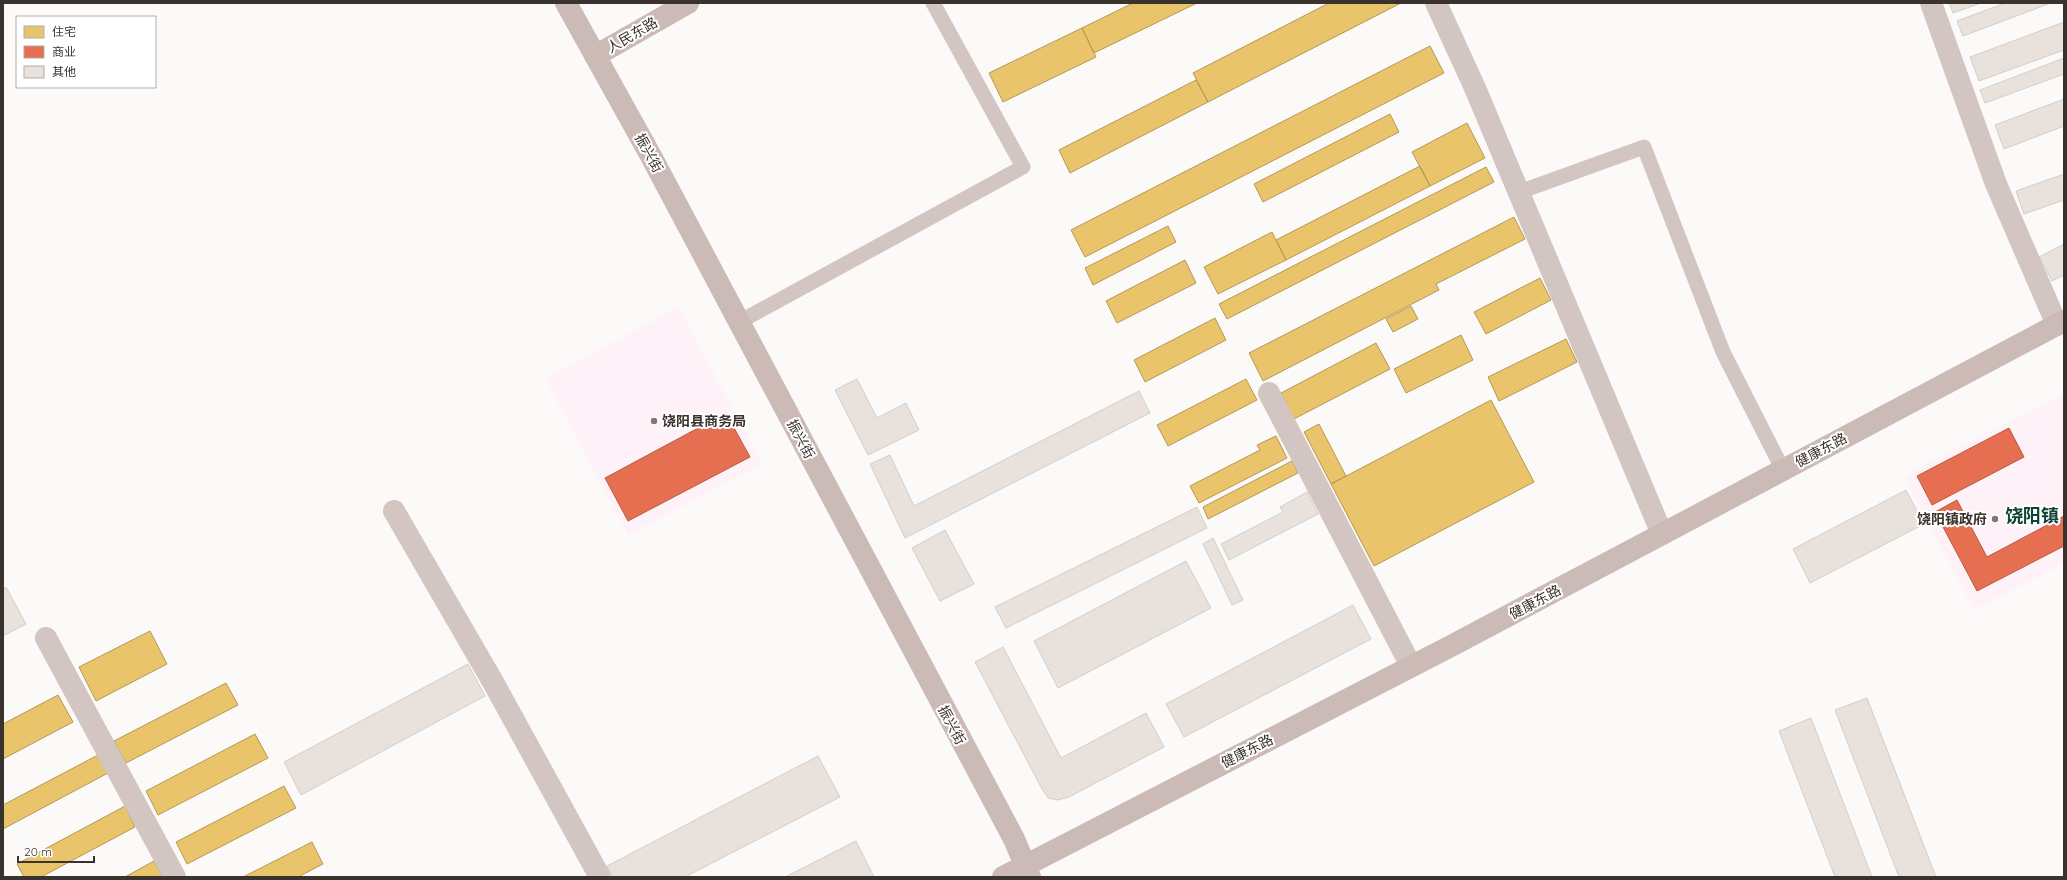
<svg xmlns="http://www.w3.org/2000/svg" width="2067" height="880" viewBox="0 0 2067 880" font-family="Quicksand,'Noto Sans SC',sans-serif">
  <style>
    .commercial { fill: #fef1f7 }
    .homes { fill: #e9c46a; stroke: #b49857 }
    .shops { fill: #e76f51; stroke: #b35d46 }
    .building { fill: #e9e1db; stroke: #d2ceca }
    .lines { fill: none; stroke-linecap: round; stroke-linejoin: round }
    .lane { stroke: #d3c5c1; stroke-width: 15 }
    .street { stroke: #d3c5c1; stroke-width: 22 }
    .secondary { stroke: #cbbab5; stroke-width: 22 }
    .poi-dot { fill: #7e7873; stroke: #fff; stroke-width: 1.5 }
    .labels { text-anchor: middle; stroke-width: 4; stroke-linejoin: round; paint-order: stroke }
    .street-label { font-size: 14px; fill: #3a322c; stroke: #fff }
    .poi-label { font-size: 14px; font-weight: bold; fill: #3a322c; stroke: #fff; text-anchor: start }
    .district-label { font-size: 18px; font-weight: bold; fill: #0e4335; stroke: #fff }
  </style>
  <rect width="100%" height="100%" fill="#fcfaf8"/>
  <path class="commercial" d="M679,307L762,464L628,535L545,378Z
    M2064,393V563L1974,610L1904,476Z"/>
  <path class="homes" d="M1133,3H1197L1094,53L1082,28Z
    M1329,3H1401L1208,102L1193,73Z
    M1082,28L1096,57L1003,102L989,73Z
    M1430,46L1444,73L1085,257L1071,230Z
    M1196,80L1208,102L1070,173L1059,150Z
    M1390,114L1399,132L1263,202L1254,184Z
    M1467,123L1485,158L1430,186L1412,152Z
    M1420,166L1430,186L1286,260L1276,240Z
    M1486,167L1494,182L1227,319L1219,304Z
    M1514,217L1525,239L1436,284L1439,290L1263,381L1249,353Z
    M1168,226L1176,242L1093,285L1085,268Z
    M1272,232L1286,260L1218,294L1204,267Z
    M1185,260L1196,283L1117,323L1106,301Z
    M1540,278L1551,300L1486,334L1474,312Z
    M1411,306L1418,319L1393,332L1386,319Z
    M1215,318L1226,340L1145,382L1134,360Z
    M1461,335L1473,360L1406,393L1394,369Z
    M1566,339L1577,362L1499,401L1488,377Z
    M1376,343L1390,369L1294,419L1281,393Z
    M1246,379L1257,400L1168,446L1157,425Z
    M1491,400L1534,482L1374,566L1331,484Z
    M1319,424L1346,476L1331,484L1304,432Z
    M1276,436L1287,458L1199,503L1190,486L1260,450L1257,445Z
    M1292,461L1298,473L1208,519L1203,507Z
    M150,631L167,664L96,701L79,667Z
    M226,683L238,705L126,763L114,741Z
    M58,695L73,722L3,759V724Z
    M255,734L268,758L158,815L146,791Z
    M98,755L108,773L3,829V805Z
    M284,786L296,808L187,864L176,842Z
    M125,806L135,827L41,877H24L17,864Z
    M312,842L323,864L298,877H243Z
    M154,861L163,877H125Z"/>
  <path class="shops" d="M726,413L750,457L628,521L605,478Z
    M2009,428L2024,457L1932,505L1917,476Z
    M1957,500L1987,557L2064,516V546L1977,591L1935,512Z"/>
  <path class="building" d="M1949,3H1981L1953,13Z
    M2005,3H2051L1963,36L1957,21Z
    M2064,22V50L1979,81L1970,57Z
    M2064,58V74L1985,103L1980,90Z
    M2064,99V126L2004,149L1995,125Z
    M2064,174V200L2024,214L2016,191Z
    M2064,244V275L2052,281L2039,257Z
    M857,379L877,418L906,403L919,430L868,455L835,390Z
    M1139,391L1150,413L905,538L870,464L890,455L914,506Z
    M1906,490L1924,524L1810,583L1793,549Z
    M1307,492L1318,514L1229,560L1221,544L1283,512L1280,507Z
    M1197,507L1207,528L1006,628L995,607Z
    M945,530L974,584L940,601L912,548Z
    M1213,538L1243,600L1232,605L1203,544Z
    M1186,561L1211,608L1058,688L1034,641Z
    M6,587L26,624L3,636V589Z
    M1353,605L1371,639L1184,737L1166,704Z
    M1003,647L1061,758L1146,713L1164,747L1069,797L1058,800L1048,798L1042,789L975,662Z
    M468,664L485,696L301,795L284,762Z
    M1867,698L1936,877H1899L1835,710Z
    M1811,718L1872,877H1835L1779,731Z
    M818,756L840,797L685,877H613L607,866Z
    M856,841L874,877H785Z"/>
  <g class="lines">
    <path class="lane" d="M1519,192L1644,147L1723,352L1783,470
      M739,322L1023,167L933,3"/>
    <path class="street" d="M1436,3L1475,88L1662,534
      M1931,3L1996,184L2057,325
      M1269,393L1411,666
      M394,511L493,682L600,877
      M46,638L175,877"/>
    <path class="secondary" d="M566,3L652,158L1014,839L1030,877
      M595,56L688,3
      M1003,877L1451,646L2064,321"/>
  </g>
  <g class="poi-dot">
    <circle cx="654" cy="421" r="4"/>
    <circle cx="1995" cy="519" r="4"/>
  </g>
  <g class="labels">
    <g class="street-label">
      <text transform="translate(632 35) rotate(-30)" y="5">人民东路</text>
      <text transform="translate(649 153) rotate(61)" y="5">振兴街</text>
      <text transform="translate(801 439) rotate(62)" y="5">振兴街</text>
      <text transform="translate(1821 450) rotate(-28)" y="5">健康东路</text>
      <text transform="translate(1535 602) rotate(-28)" y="5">健康东路</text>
      <text transform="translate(952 725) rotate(62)" y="5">振兴街</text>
      <text transform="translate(1247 751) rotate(-27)" y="5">健康东路</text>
    </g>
    <g class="poi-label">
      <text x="662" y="426">饶阳县商务局</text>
      <text x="1987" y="524" text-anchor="end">饶阳镇政府</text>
    </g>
    <g class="district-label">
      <text x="2032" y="522">饶阳镇</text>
    </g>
  </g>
  <rect width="2067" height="880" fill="none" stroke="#3a322c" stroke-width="8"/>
  <rect x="16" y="16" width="140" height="72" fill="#ffffff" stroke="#b0adab"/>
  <rect x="24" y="26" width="20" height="12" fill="#e9c46a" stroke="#b0adab"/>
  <text x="52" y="36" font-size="12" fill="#3a322c">住宅</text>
  <rect x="24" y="46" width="20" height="12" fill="#e76f51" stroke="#b0adab"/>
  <text x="52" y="56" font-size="12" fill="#3a322c">商业</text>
  <rect x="24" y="66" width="20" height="12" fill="#e9e1db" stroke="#b0adab"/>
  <text x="52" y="76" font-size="12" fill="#3a322c">其他</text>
  <path d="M18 856v6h76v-6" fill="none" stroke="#3a322c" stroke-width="2"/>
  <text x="24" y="856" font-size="12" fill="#3a322c" stroke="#ffffff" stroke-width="3" paint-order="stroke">20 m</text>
</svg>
